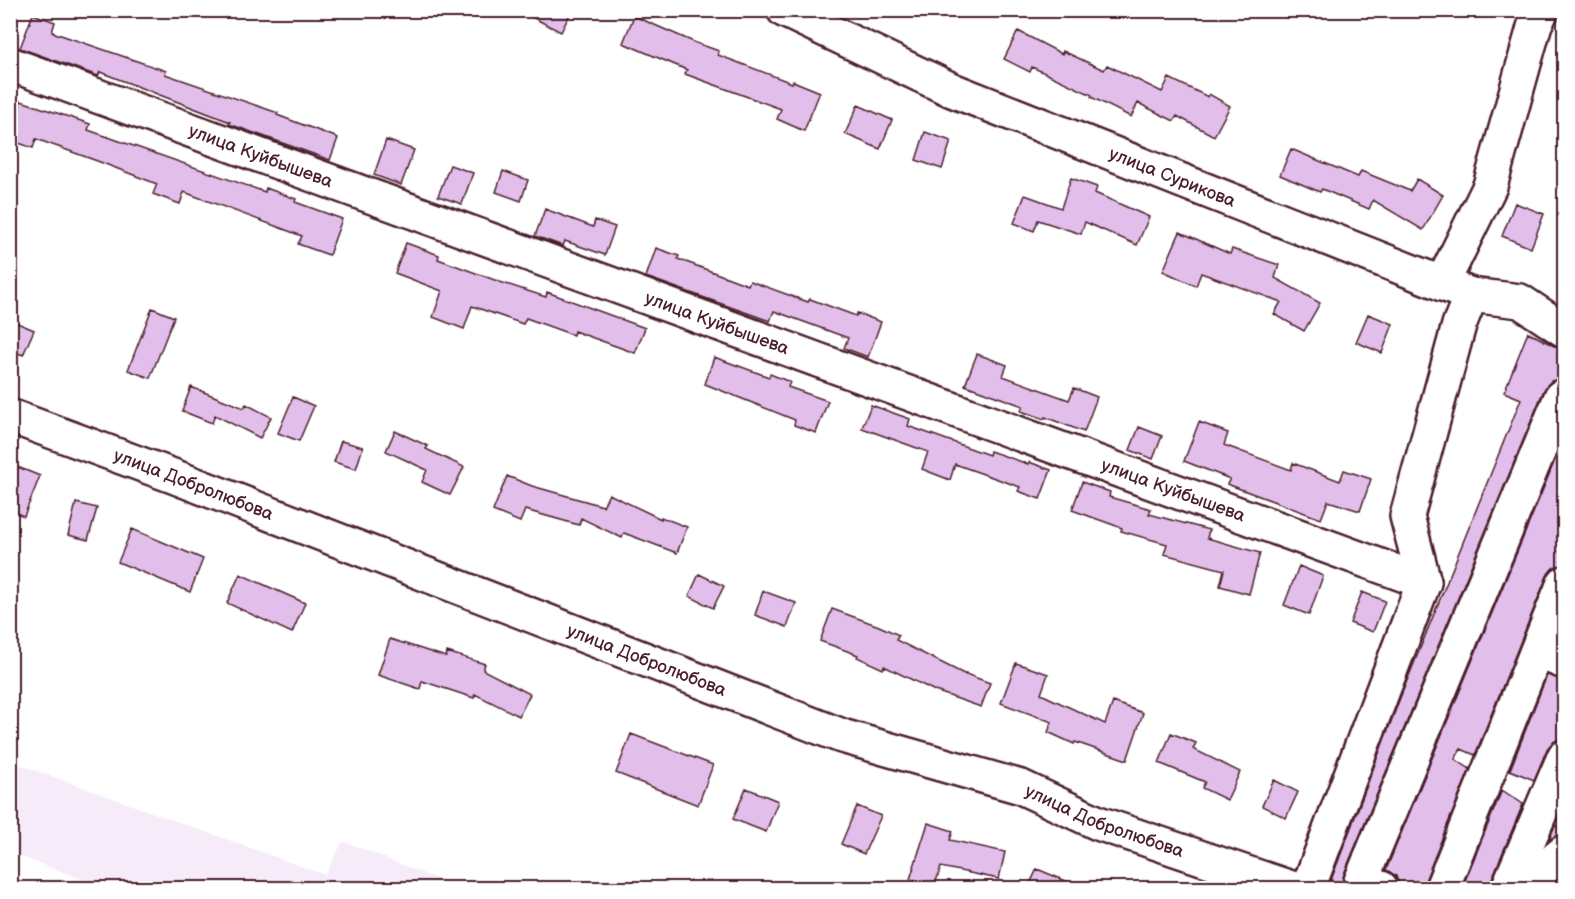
<svg xmlns="http://www.w3.org/2000/svg" width="1575" height="899" viewBox="0 0 1575 899" font-family="'Balsamiq Sans',sans-serif">
  <style>
    .built { fill: #f6ecf9 }
    .building { fill: #e2bfea; stroke: #4a1f2b; stroke-width: 1.5 }
    .lines { fill: none; stroke-linecap: round; stroke-linejoin: round }
    .minor-casing { stroke: #4a1f2b; stroke-width: 38 }
    .minor { stroke: #fff; stroke-width: 33 }
    .labels { text-anchor: middle; stroke-width: 4.5; stroke-linejoin: round; paint-order: stroke }
    .street-label { font-size: 18px; fill: #4a1f2b; stroke: #fff }
  </style>
  <rect width="100%" height="100%" fill="#fff"/>
  <filter id="ink" filterUnits="userSpaceOnUse"><feTurbulence type="fractalNoise" baseFrequency=".0167" numOctaves="2"/><feDisplacementMap in="SourceGraphic" scale="12" xChannelSelector="R" yChannelSelector="G"/><feConvolveMatrix kernelMatrix="1 2 1 2 8 2 1 2 1" color-interpolation-filters="sRGB"/></filter>
  <g filter="url(#ink)">
    <path class="built" d="M10,761L325,875L343,841L454,886L453,888H106L11,853Z"/>
    <path class="building" d="M518,10H572L561,32Z
      M33,14L55,22L52,32L166,71L165,74L278,113L277,115L338,138L330,160L229,124L230,122L100,72L98,76L20,48Z
      M634,16L696,43L719,51L718,55L792,83L793,81L820,92L804,131L777,119L781,109L685,74L687,70L623,43Z
      M1018,31L1062,54L1063,51L1104,70L1107,65L1162,92L1169,78L1208,97L1209,94L1230,106L1214,136L1177,116L1174,121L1138,103L1131,117L1091,97L1092,95L1032,67L1030,72L1004,59Z
      M21,101L90,124L88,130L265,192L266,188L296,199L295,202L342,219L329,255L298,244L302,236L184,192L180,204L153,194L157,184L100,162L36,139L33,148L10,140V128Z
      M858,105L892,120L880,149L845,134Z
      M925,132L951,141L942,169L916,160Z
      M386,140L414,150L401,185L374,175Z
      M1291,149L1358,177L1361,171L1410,191L1417,179L1443,195L1423,230L1373,200L1369,209L1322,189L1320,192L1280,175Z
      M450,165L473,173L462,204L438,196Z
      M503,171L528,180L521,201L496,192Z
      M1071,178L1097,187L1095,193L1149,217L1137,245L1085,222L1081,234L1038,220L1034,231L1014,223L1025,195L1061,208Z
      M1515,203L1544,214L1531,248L1502,236Z
      M545,209L593,227L595,220L615,227L605,255L565,241L563,246L535,236Z
      M1180,232L1230,254L1232,249L1279,265L1275,278L1320,303L1304,331L1274,314L1281,302L1201,273L1196,286L1163,271Z
      M406,243L439,255L438,259L500,282L546,297L547,292L645,328L635,353L574,331L573,335L526,318L523,324L472,306L464,329L433,317L442,291L395,273Z
      M656,248L679,256L678,259L748,285L750,281L808,302L810,299L856,316L857,313L881,322L868,357L844,348L848,338L774,311L770,321L646,277Z
      M152,308L174,317L150,378L128,370Z
      M1368,314L1393,324L1382,353L1356,342Z
      M10,320L34,330L23,355L10,350Z
      M1528,332L1554,346L1564,348V379L1551,381L1544,390L1344,874L1342,883L1344,888H1328L1400,698L1521,399L1504,392Z
      M977,354L1007,365L1003,376L1069,400L1074,388L1097,397L1084,432L1045,417L1044,419L1021,411L1023,406L965,385Z
      M714,357L769,377L770,374L790,382L788,387L828,401L816,433L794,425L795,420L705,384Z
      M191,387L244,408L246,404L271,417L260,438L215,415L212,423L182,411Z
      M293,397L314,406L299,441L278,433Z
      M871,405L910,419L908,426L989,455L990,451L1028,464L1029,462L1051,470L1040,499L1018,491L1020,487L955,464L950,480L922,469L928,452L862,428Z
      M1199,422L1228,433L1224,445L1291,470L1293,463L1340,481L1344,470L1371,479L1360,511L1328,501L1321,519L1227,484L1230,479L1184,461Z
      M1139,427L1162,436L1153,459L1130,450Z
      M395,431L428,446L426,449L464,467L450,495L422,482L427,470L386,451Z
      M1564,438V565L1553,568L1547,576L1475,755L1461,749L1455,759L1470,769L1425,881L1424,888H1399L1396,876L1386,870Z
      M341,441L363,447L356,469L334,462Z
      M10,464L40,476L24,516L10,511Z
      M507,476L532,486L603,506L609,494L661,519V517L687,527L677,553L624,533L622,538L581,518L579,525L525,510L520,522L493,511Z
      M1082,482L1110,492L1109,497L1151,509L1149,514L1209,530L1207,538L1260,553L1249,594L1220,586L1224,570L1164,554L1167,544L1121,531L1122,528L1072,510Z
      M76,503L97,508L88,540L68,535Z
      M132,529L203,559L190,592L118,562Z
      M1299,566L1323,576L1309,615L1284,605Z
      M240,574L305,603L292,633L227,603Z
      M699,574L724,586L713,608L689,596Z
      M763,591L796,603L787,627L755,615Z
      M1362,592L1385,601L1373,632L1350,623Z
      M832,609L879,626L899,635L896,640L966,675V674L990,683L981,707L935,691L884,666L883,669L857,657L858,655L820,641Z
      M390,639L446,657L447,652L485,664L483,670L530,694L519,716L475,694L474,698L422,681L420,689L378,675Z
      M1016,663L1048,674L1041,694L1105,724L1113,702L1143,713L1127,760L1075,742L1074,744L1048,732L1052,722L1001,703Z
      M1547,675L1564,680V739L1553,742L1547,749L1534,780L1510,770Z
      M1171,733L1196,743L1193,749L1240,772L1227,800L1202,788L1205,782L1159,763Z
      M631,734L713,765L698,805L616,773Z
      M1274,780L1298,792L1286,818L1262,806Z
      M746,788L778,801L766,832L733,819Z
      M1502,790L1523,804L1491,881L1490,888H1462Z
      M857,806L881,816L864,854L841,844Z
      M928,823L953,831L950,840L1005,852L999,879L941,867L934,887L910,879Z
      M1555,825L1564,831V834H1560L1549,840Z
      M1037,869L1083,888H1028Z
      M1564,876V888H1549Z"/>
    <g class="lines">
      <defs>
        <g id="minor">
          <path id="s1" d="M784,10L952,90L1471,295L1520,301L1564,330"/>
          <path id="s2" d="M10,64L1424,582"/>
          <path d="M1442,284L1490,186L1535,24L1542,10"/>
          <path id="s3" d="M10,416L173,476L842,736L1021,787L1098,823L1291,888"/>
          <path d="M1537,651L1564,662"/>
          <path d="M1308,888L1424,582L1407,516L1459,325L1471,295"/>
          <path d="M1381,888L1361,881L1561,397L1564,399"/>
          <path d="M1442,888L1564,583"/>
          <path d="M1508,888L1564,757"/>
          <path d="M1520,888L1564,852"/>
        </g>
      </defs>
      <use href="#minor" class="minor-casing"/>
      <use href="#minor" class="minor"/>
    </g>
  </g>
  <g class="labels">
    <g class="street-label">
      <text dy="6" stroke="none"><textPath href="#s2" startOffset="267">улица Куйбышева</textPath></text>
      <text dy="6" stroke="none"><textPath href="#s1" startOffset="423">улица Сурикова</textPath></text>
      <text dy="6" stroke="none"><textPath href="#s2" startOffset="753">улица Куйбышева</textPath></text>
      <text dy="6" stroke="none"><textPath href="#s3" startOffset="196">улица Добролюбова</textPath></text>
      <text dy="6" stroke="none"><textPath href="#s2" startOffset="1239">улица Куйбышева</textPath></text>
      <text dy="6" stroke="none"><textPath href="#s3" startOffset="682">улица Добролюбова</textPath></text>
      <text dy="6" stroke="none"><textPath href="#s3" startOffset="1168">улица Добролюбова</textPath></text>
    </g>
  </g>
  <rect width="1575" height="899" fill="none" stroke="#fff" stroke-width="36"/>
  <rect x="18" y="18" width="1539" height="863" fill="none" stroke="#4a1f2b" stroke-width="2" filter="url(#ink)"/>
</svg>
